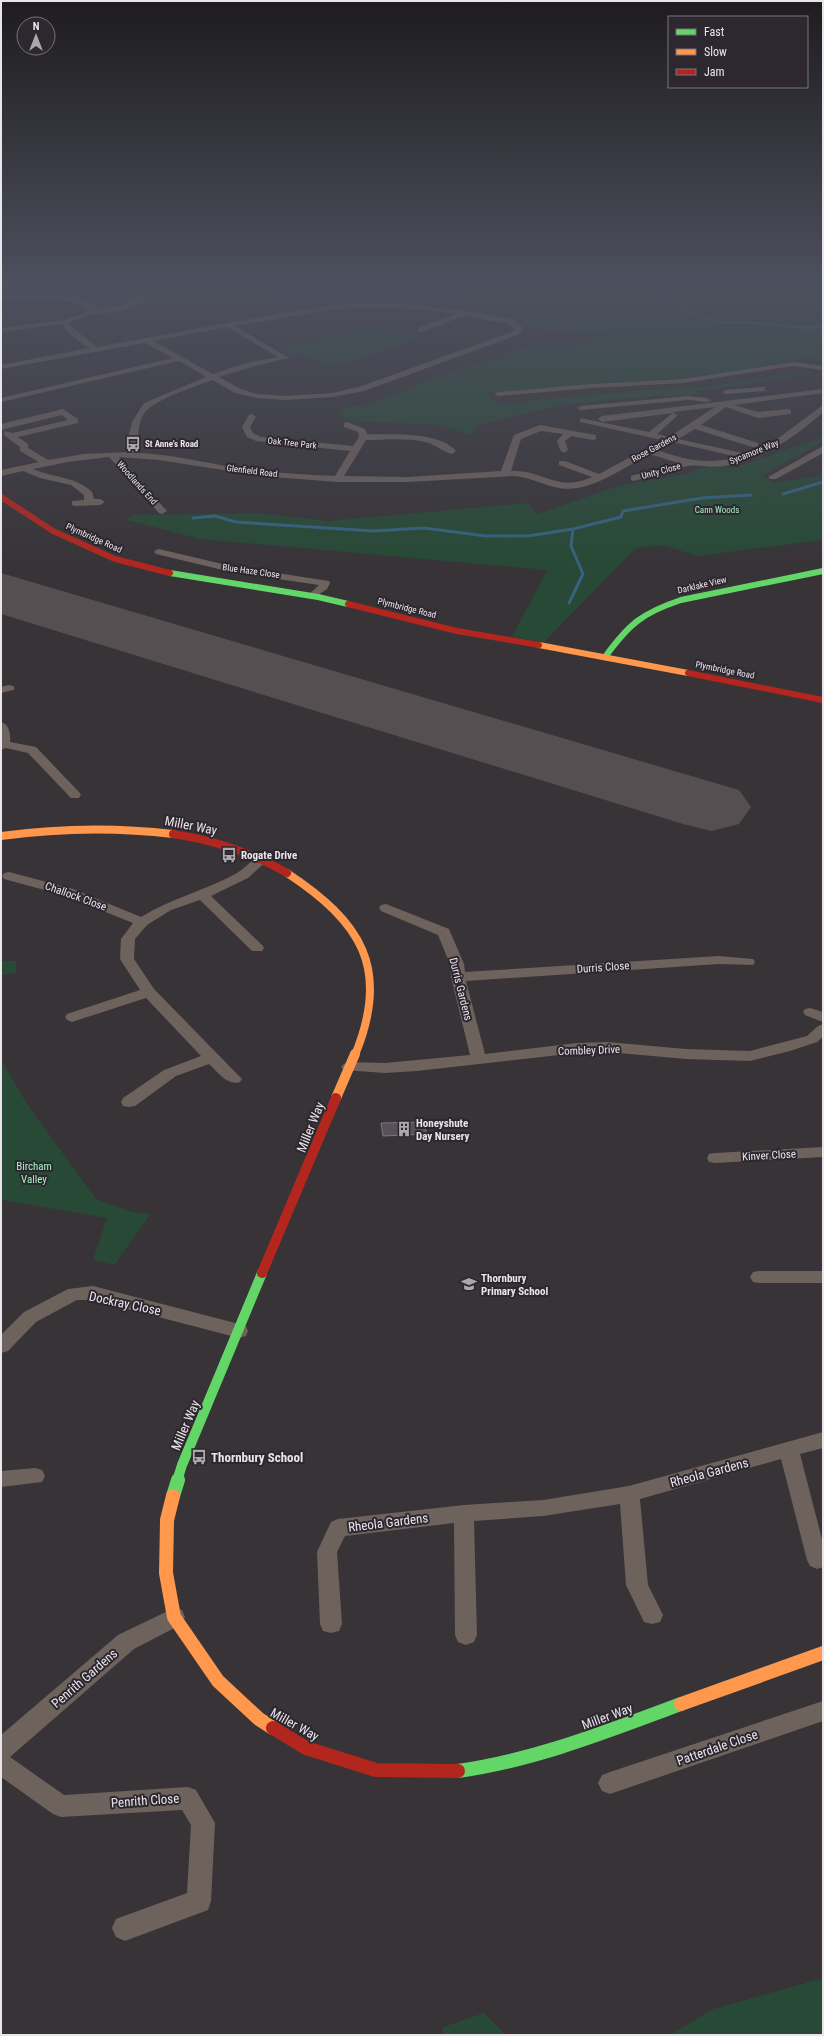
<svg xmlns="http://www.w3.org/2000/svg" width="824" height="2036" viewBox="0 0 824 2036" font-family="'Roboto Condensed',sans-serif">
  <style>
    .green { fill: #274935 }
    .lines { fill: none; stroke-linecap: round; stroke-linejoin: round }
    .stream-far1 { stroke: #356381; stroke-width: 2 }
    .stream { stroke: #356381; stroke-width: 3 }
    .runway { fill: #554f51; fill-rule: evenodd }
    .building { fill: #59515a; stroke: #7a777a }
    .street { fill: #6e625d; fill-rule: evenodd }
    .fast-far2 { stroke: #63d668; stroke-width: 6 }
    .fast-far1 { stroke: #63d668; stroke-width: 10 }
    .fast { stroke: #63d668; stroke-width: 14 }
    .slow-far3 { stroke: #ff974d; stroke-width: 6 }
    .slow-far2 { stroke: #ff974d; stroke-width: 8 }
    .slow-far1 { stroke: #ff974d; stroke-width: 10 }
    .slow { stroke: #ff974d; stroke-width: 14 }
    .jam-far3 { stroke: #b3261e; stroke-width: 6 }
    .jam-far2 { stroke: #b3261e; stroke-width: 8 }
    .jam-far1 { stroke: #b3261e; stroke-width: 10 }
    .jam { stroke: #b3261e; stroke-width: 14 }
    .labels { text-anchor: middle; stroke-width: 4; stroke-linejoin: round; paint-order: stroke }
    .far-street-label { font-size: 9px; fill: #e9e5ea; stroke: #2d272f }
    .far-poi-label { font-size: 9px; font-weight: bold; fill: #e9e5ea; stroke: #2d272f; text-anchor: start }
    .far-park-label { font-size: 9px; fill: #a3f4c1; stroke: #2d272f }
    .poi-label { font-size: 11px; font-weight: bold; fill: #e9e5ea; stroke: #2d272f; text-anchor: start }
    .street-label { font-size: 11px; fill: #e9e5ea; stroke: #2d272f }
    .park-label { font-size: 11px; fill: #a3f4c1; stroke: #2d272f }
    .near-street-label { font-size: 13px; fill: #e9e5ea; stroke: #2d272f }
    .near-poi-label { font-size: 13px; font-weight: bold; fill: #e9e5ea; stroke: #2d272f; text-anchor: start }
  </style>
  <rect width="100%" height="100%" fill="#373337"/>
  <path class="green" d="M1,285H823V359L805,358L731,372L680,378L612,382L485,393L498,404L633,391L705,387L793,373L795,377C762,381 730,388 696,391L698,394L642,397L561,405L476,426L471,435L441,425L349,421L338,415L344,407L373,404L431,379L531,346L578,345L607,334L536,329L512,319L481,313L470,298L376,292L183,304L114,291L75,287Z
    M372,329L421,338L346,363L329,367C316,359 304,354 289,357L277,347Z
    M823,437V441L762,476L775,483L823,475V540L698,556L663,545L636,548L544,642L512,637L547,570L200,539L127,520L131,515L256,513L328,521L527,503L537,514L618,486L691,473L704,465L734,468Z
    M1,961H16V973L1,975Z
    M1,1059L27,1104L96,1199L132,1212L151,1214L114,1265L93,1260L107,1218L1,1200Z
    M823,1978V2035H670L713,2009Z
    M484,2013L506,2035H443V2027Z"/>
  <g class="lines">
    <path class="stream-far1" d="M631,285L651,292L654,298L673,301L680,305L686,313L718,322L760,323L806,328L823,327"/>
    <path class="stream" d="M783,494L823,482
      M193,518L215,516L236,522L373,531L424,528L486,536H528L573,529L621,517L623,511L702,498L751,495
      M569,603L583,574L571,546L573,529"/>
    <path class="runway" d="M1,573L739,790L751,807L739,824L711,831L683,824L1,614Z"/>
  </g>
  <path class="building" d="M423,1122L427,1134L383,1136L381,1123Z"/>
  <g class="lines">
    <path class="street" d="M48,294L75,298L96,306V309L117,307L139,296H145V300L122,311L93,314L68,323L73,328L97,347L265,316L335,305L373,303L416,305L477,313L514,320L522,327L520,334L364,391L332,397L285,400L257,398L235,393L212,380C195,387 151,400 143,415C137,427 138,440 138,453C170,454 201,462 232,467C266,473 301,474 335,476L350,451L256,441L247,437L242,427L249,415L252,414L256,417L250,427L253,433L261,437L353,446L359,437L358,432L344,427V423L347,422L365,429L367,434C391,435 439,431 456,451L452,454C444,452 437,446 429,443C409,437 386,440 366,440L344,476L408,477L501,471L514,435L540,425L596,435V439L593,440L571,436L565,441L568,450L564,453L560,450L557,441L563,434L541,431L521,439L511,471C543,469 557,493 592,477L559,465V461H565L599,474L662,440L580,422V418L649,432L673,413L602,422L598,419L602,416L823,389V393L734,405L758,412L788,409L791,410V414L758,418L726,407L701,425L758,443V447H752L695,429L678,439L747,454L776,440L823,405V412C796,437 762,460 724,466C712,468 697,464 688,466C670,469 652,476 634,481L631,480V476L678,463L650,454C624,467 589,494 559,488C543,485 530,477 514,476L408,482H338L260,476L159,460L119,457L165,509L167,511L162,514L159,513L109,457L68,462L33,469C53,478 76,476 92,492L94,499H100L105,502L100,505L75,506L72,505V501L84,500V495L71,485L40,478L23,471L1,476V470L39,462L20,451V447L4,435V431L13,433L68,420L62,415L1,430V424L63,409L78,419V423L18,437L28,444V448L48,460L84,454L130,452L129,434L132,422L144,403L206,377L179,361L1,402V398L173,358L145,343L1,369V365L89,348L67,332L62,324L1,332V328L63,320L89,311V309C62,294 31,299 1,299V295ZM373,307L416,309L457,314L418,328V332H421L465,316L509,324L514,328V331L359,387L332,393L285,396L257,394L241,389L219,377L251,367L289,358L235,326L335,309ZM227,327L278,357L246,363L213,374L153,341ZM715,407L669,437L657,434L676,417L677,415L673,412ZM672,442L738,457C708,465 685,460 657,450Z
      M793,362L823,366V370L793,366L683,383L591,388L498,396L494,394L498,392L591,384L683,379Z
      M762,387H765V391L726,394L722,392L726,390Z
      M688,396L707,398L711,400L707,402L688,400L581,410L577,408L581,406Z
      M823,446V453L776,479H770L768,477Z
      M159,549L231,566L329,581L330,583L327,589L312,599L307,596L319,585L231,572L156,554L154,552L156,550Z
      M9,685L13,686L15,688L13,690L1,693V687Z
      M1,722C9,724 11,734 10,742L36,747L79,792L81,795L79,798H71L28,753L6,748L1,750Z
      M262,855L269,859L248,878L211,896L262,945L264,948L262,951H252L200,900L171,910L147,925L135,939L134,959L154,989L242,1079L240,1082C227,1086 218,1072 209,1064L176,1076L135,1106L129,1107L123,1106L121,1102L123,1098L164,1070L201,1056L146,998L72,1022L67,1020L65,1017L67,1014L140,990L120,959L121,939L133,923L63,895L4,879L2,876L4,873L9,872L73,889L141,917C171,898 205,891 237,873C246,868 252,858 262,855Z
      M386,904L449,929L464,964L465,972L719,956L753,959L755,962L753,965L719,964L466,981L485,1054L577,1043L607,1042L686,1049L750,1051L807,1036L818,1026L823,1024V1037L817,1042L790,1051L750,1061L686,1059L607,1052L577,1053L417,1071L385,1073L344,1070L341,1067L344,1064L349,1062L385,1063L470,1055L451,977L450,964L438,935L381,911L379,908L381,905Z
      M810,1008L823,1012V1022L805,1015L803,1012L805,1009Z
      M823,1147V1157L715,1163L709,1162L707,1158L709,1154L715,1153Z
      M759,1271H823V1283H759L753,1282L750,1277L753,1272Z
      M93,1286L239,1324L246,1326L248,1331L246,1336L239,1338L93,1300H77L36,1322L8,1351L1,1353V1335L24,1312L68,1289Z
      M823,1432V1448L800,1454L823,1543V1567L817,1569L810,1566L807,1560L781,1459L640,1499L648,1585L663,1615L660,1622L652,1624L644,1622L626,1585L620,1504L543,1516L474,1521L477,1635L474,1642L466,1645L458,1642L455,1635L454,1523L345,1536L337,1552L342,1624L339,1631L331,1633L323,1631L320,1624L317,1552L331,1522L338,1519L464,1505L543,1500L629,1486Z
      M35,1468L42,1470L45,1476L42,1482L1,1487V1471Z
      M174,1608L182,1610L185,1617L182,1624L134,1649L10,1757L64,1795L188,1787L196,1790L215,1823L211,1901L208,1910L125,1941L116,1937L112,1928L116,1919L187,1893L191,1825L182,1810L61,1817L53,1814L1,1777V1735L118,1635Z
      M823,1701V1721L610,1794L602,1791L598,1783L602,1775L610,1772Z"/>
    <path class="fast-far2" d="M170,573L318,597L348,604
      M605,657C629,624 642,613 681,600L823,571"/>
    <path class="fast-far1" d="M177,1481L182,1465L262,1273"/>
    <path class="fast" d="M173,1496L178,1480
      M458,1771C536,1760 608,1731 681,1704"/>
    <path class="slow-far3" d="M539,645L688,673"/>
    <path class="slow-far2" d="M1,836C59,828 115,827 173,834
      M287,873C361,922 391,968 355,1055"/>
    <path class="slow-far1" d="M336,1098L355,1054"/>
    <path class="slow" d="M173,1496L167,1520L166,1573L174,1617L218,1681L259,1719L273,1728
      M681,1704L823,1653"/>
    <path class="jam-far3" d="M1,497L53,531L115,559L170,573
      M348,604L457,631L539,645
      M688,673L823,700"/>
    <path class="jam-far2" d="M173,834C214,840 251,852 287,873"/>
    <path class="jam-far1" d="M262,1273L336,1098"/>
    <path class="jam" d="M273,1728L306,1748L376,1770L458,1771"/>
  </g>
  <linearGradient id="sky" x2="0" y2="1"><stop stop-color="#1e1c1e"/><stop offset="0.5" stop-color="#4d505e"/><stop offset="1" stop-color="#4d505e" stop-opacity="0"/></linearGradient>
  <rect width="824" height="570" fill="url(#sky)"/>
  <defs>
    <symbol id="bus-bare" viewBox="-9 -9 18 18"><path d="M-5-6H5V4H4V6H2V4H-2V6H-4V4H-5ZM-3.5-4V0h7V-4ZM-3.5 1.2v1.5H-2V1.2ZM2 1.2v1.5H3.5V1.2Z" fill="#aba7ab" stroke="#2d272f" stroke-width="2.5" paint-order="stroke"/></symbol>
    <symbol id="building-bare" viewBox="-9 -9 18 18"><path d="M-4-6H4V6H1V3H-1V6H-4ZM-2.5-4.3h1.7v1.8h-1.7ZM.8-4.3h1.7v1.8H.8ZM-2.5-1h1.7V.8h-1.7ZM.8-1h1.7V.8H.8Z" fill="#aba7ab" stroke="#2d272f" stroke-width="2.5" paint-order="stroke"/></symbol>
    <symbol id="school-bare" viewBox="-9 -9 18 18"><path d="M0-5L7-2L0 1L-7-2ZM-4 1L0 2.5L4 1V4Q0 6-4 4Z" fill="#aba7ab" stroke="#2d272f" stroke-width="2.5" paint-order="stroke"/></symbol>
  </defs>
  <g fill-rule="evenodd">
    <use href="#bus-bare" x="122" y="433" width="22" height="22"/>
    <use href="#bus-bare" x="218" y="844" width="22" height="22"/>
    <use href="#building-bare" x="393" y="1118" width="22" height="22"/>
    <use href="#school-bare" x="458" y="1273" width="22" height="22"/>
    <use href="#bus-bare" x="188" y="1446" width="22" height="22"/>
  </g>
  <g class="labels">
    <g class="far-street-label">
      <text transform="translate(292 443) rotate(6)" y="3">Oak Tree Park</text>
      <text transform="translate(654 448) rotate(-28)" y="3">Rose Gardens</text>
      <text transform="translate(754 452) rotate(-22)" y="3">Sycamore Way</text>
      <text transform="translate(252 471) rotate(7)" y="3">Glenfield Road</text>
      <text transform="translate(661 471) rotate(-15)" y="3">Unity Close</text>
      <text transform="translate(137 483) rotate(48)" y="3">Woodlands End</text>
      <text transform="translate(94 538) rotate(24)" y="3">Plymbridge Road</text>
      <text transform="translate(251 571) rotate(8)" y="3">Blue Haze Close</text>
      <text transform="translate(702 585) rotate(-13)" y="3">Darklake View</text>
      <text transform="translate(407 608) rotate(14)" y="3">Plymbridge Road</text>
      <text transform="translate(725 670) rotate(11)" y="3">Plymbridge Road</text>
    </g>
    <g class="far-poi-label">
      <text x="145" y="447">St Anne's Road</text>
    </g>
    <g class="far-park-label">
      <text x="717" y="513">Cann Woods</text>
    </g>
    <g class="poi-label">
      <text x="241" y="859">Rogate Drive</text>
      <text x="416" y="1127">Honeyshute<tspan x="416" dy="13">Day Nursery</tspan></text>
      <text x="481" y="1282">Thornbury<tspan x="481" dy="13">Primary School</tspan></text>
    </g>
    <g class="street-label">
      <text transform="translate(76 896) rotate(20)" y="4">Challock Close</text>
      <text transform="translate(603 967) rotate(-4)" y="4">Durris Close</text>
      <text transform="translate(461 989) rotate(76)" y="4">Durris Gardens</text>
      <text transform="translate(589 1050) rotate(-2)" y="4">Combley Drive</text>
      <text transform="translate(769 1155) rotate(-3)" y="4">Kinver Close</text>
    </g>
    <g class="park-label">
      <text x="34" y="1170">Bircham<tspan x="34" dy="13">Valley</tspan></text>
    </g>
    <g class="near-street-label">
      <text transform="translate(191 825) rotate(11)" y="5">Miller Way</text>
      <text transform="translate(310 1127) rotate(-68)" y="5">Miller Way</text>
      <text transform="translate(125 1303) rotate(12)" y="5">Dockray Close</text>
      <text transform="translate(185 1425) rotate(-67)" y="5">Miller Way</text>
      <text transform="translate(709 1472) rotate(-15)" y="5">Rheola Gardens</text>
      <text transform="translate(388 1522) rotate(-7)" y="5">Rheola Gardens</text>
      <text transform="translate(84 1678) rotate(-41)" y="5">Penrith Gardens</text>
      <text transform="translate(607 1716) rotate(-20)" y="5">Miller Way</text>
      <text transform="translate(295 1724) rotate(29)" y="5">Miller Way</text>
      <text transform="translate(717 1747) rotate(-19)" y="5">Patterdale Close</text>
      <text transform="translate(145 1800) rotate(-4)" y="5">Penrith Close</text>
    </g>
    <g class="near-poi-label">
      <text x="211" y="1462">Thornbury School</text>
    </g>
  </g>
  <rect width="824" height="2036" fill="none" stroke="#e9e5ea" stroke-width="4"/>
  <rect x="668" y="16" width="140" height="72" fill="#2d272f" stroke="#78737a"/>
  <rect x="676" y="29" width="20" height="6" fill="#63d668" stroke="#78737a"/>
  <text x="704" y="36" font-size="12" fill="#e9e5ea">Fast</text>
  <rect x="676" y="49" width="20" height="6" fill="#ff974d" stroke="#78737a"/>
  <text x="704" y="56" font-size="12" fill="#e9e5ea">Slow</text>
  <rect x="676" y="69" width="20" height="6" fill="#b3261e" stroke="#78737a"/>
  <text x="704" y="76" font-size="12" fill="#e9e5ea">Jam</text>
  <g transform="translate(36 36)"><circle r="19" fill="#2d272f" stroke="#78737a"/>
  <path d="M0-3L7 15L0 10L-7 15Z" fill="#aba7ab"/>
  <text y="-6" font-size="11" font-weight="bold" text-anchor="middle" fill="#e9e5ea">N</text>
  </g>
</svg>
